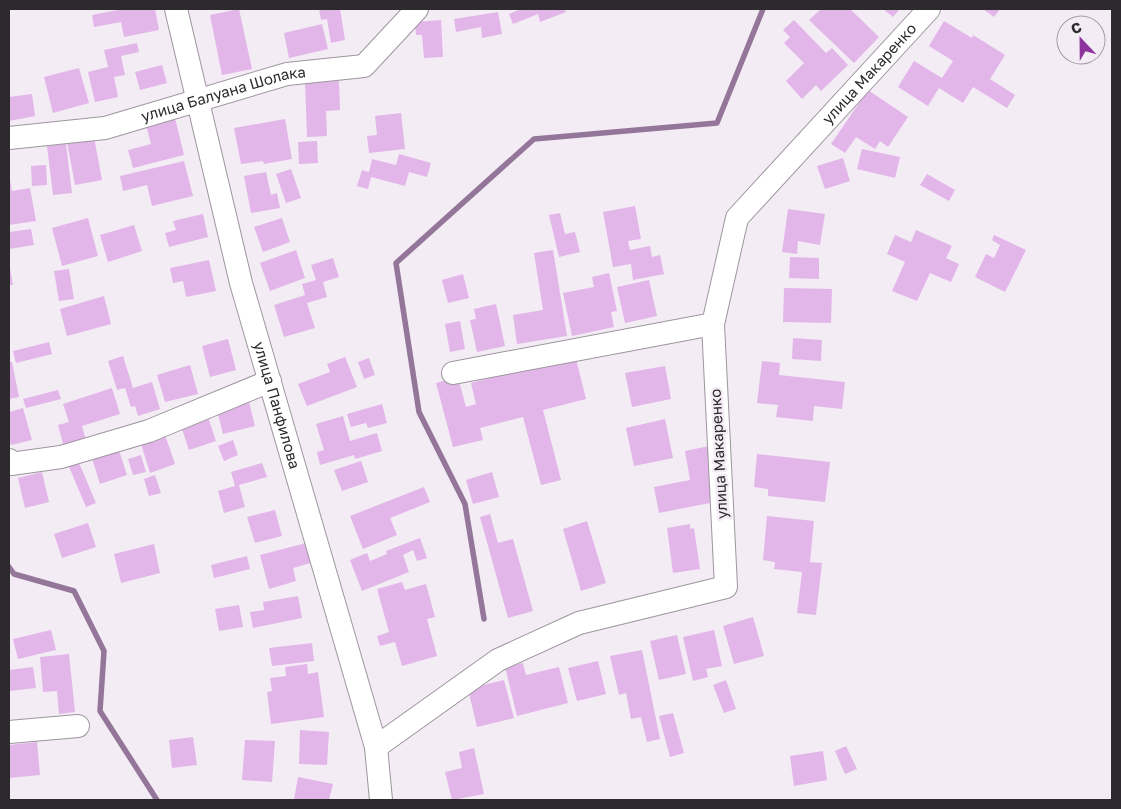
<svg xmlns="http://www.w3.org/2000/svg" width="1121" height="809" viewBox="0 0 1121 809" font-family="'Golos Text',sans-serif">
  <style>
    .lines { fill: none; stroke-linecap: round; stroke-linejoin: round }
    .stream { stroke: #94769a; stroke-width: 5.5 }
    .building { fill: #e3b6ea }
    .minor-casing { stroke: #9d969e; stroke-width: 24 }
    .minor { stroke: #fff; stroke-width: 22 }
    .labels { text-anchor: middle; stroke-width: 5; stroke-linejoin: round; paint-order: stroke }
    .street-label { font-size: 15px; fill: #2c2a2d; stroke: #f3ecf4 }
  </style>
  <rect width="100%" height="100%" fill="#f3ecf4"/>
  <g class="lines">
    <path class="stream" d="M9,567L14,574L74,591L104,651L100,711L157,800
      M484,619L465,504L419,412L396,263L534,139L717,123L763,9"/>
  </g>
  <path class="building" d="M123,9H155L159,30L124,37L121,22L94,27L92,15Z
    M239,9L252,69L222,75L210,15Z
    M319,9H340L345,40L331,43L327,19L321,20Z
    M521,9H565L566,12L540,22L538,14L513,24L509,14Z
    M821,9H850L879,37L854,63L809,20Z
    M883,9H900L893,17Z
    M983,9H1000L994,17Z
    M498,12L502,34L482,38L481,27L456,32L454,19Z
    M441,20L443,57L424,58L422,35H416L415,22Z
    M794,20L826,53L832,48L848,65L821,91L816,85L802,99L786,81L804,63L784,43L790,37L783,30Z
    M944,21L972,38L973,35L1005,55L990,79L1015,95L1007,108L973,87L963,103L939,88L928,106L898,87L914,61L942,78L953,61L929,46Z
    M322,24L328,49L289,58L284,33Z
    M137,43L139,52L121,56L125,75L114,77L118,97L95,102L88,72L108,67L104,50Z
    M162,65L167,83L140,90L135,72Z
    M79,68L89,103L53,113L44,77Z
    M339,81L340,110L326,111L327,136L307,137L305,82Z
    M868,90L908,117L888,147L880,141L875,149L856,137L845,153L831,144Z
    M32,94L35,116L9,121V97Z
    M401,113L405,149L369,153L367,136L377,135L375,116Z
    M175,118L184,155L133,168L128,150L151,144L146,125Z
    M285,119L292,159L264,164L263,161L241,164L234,128Z
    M94,137L102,180L75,185L67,142Z
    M317,141L318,163L299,164L298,142Z
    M66,144L72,193L53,195L47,146Z
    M862,149L900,157L895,178L857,169Z
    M399,154L431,163L427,177L409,172L405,186L371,177L368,189L357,186L362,170L369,172L372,159L396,165Z
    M843,158L850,181L825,189L817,166Z
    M184,161L193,196L152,206L147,185L123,191L120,176Z
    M46,165L47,185L32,186L31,166Z
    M291,169L301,198L286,203L276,174Z
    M266,172L271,195L277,193L280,208L251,213L244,176Z
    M9,174L12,191L30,188L36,221L9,225Z
    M927,174L955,190L949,201L920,185Z
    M635,206L641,239L628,241L630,250L650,246L652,257L660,255L664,274L633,280L631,264L613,267L603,212Z
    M788,209L825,214L820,245L798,241L797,254L782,252Z
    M560,213L565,234L575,232L580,252L559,257L549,215Z
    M203,214L208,237L169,247L165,233L176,230L173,221Z
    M88,218L98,256L62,266L52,228Z
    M282,218L290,242L263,252L254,227Z
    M134,225L142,251L108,262L100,235Z
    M31,229L34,245L9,249V232Z
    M916,230L952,246L946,258L959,264L951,282L930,273L917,301L892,291L905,262L887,254L895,235L911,242Z
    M994,235L1026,250L1005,292L975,277L986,254L994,258L1000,245L992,240Z
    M296,250L305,278L270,291L260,263Z
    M553,250L567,336L517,344L513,315L543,310L534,253Z
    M790,257L819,258V279L789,278Z
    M333,258L339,277L323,282L327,297L307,303L315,328L284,337L274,305L305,295L302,284L316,280L311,265Z
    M209,260L216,291L186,297L183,281L173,283L170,268Z
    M9,262L13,285H9Z
    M69,269L74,299L59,301L54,271Z
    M609,273L617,311L611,312L614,327L572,336L563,293L594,287L592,277Z
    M463,274L469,298L448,303L442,280Z
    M649,280L657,316L625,323L617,287Z
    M784,288L832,289L831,323L783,322Z
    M104,296L111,324L67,336L60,309Z
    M496,304L505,346L477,352L470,320L476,319L474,309Z
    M460,321L465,349L450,352L445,324Z
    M793,338L822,340L821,361L792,359Z
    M228,339L236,370L210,377L202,346Z
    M49,342L52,354L16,363L13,351Z
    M575,355L586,399L543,410L561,480L541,485L523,417L480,428L483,440L453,447L436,383L458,377L466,407L476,404L471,383Z
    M123,356L133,388L152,382L160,409L138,416L135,406L131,407L125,388L117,390L108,361Z
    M345,357L357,387L307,406L298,384L330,372L327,364Z
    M369,358L375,375L364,379L358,362Z
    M762,361L780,363L779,375L845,382L842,409L814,406L813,421L776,417L778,405L757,403Z
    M9,362H12L19,397L9,399Z
    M190,365L198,394L165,402L157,375Z
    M665,366L671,399L632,407L625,373Z
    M112,388L120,414L82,426L86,440L64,447L58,425L69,422L63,404Z
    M58,390L61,399L26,408L23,399Z
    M249,402L255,426L223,434L217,410Z
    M382,404L387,423L368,428L366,423L351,427L347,414Z
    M23,408L32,440L11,445L9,437V412Z
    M343,416L350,441L377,433L382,451L355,459L354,455L320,465L317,452L324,450L316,424Z
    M208,417L216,441L189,450L181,426Z
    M665,419L673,458L634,466L626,428Z
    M164,432L175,464L150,473L140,441Z
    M233,440L238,455L224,461L218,446Z
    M117,444L127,475L100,484L90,452Z
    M709,446L715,502L659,513L654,487L690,480L685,451Z
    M757,454L830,462L825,502L768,496V489L754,487Z
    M141,455L146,472L133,475L128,459Z
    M77,458L96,503L86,507L67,462Z
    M361,461L368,482L342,491L334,470Z
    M262,463L267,477L239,485L245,507L224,513L218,491L235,486L231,472Z
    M42,472L49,502L25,508L18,478Z
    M492,472L499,497L473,504L466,480Z
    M155,475L161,493L149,496L144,479Z
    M424,487L430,502L390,518L397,535L363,549L350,516Z
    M275,510L282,536L255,543L247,517Z
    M490,514L498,543L513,539L533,611L508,618L480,517Z
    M767,516L814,521L810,562L822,563L816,615L797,613L802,572L774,569L775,562L763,560Z
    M587,521L606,583L581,591L563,529Z
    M88,523L96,547L62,558L54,534Z
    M690,524V529L694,528L700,569L673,573L667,528Z
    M420,538L427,558L417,561L413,550L403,555L409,572L362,591L350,560L367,553L370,561L387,554L386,551Z
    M306,543L311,563L293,568L296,581L269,589L260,555Z
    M154,544L160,573L121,583L114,554Z
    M247,556L250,569L214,578L211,565Z
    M402,582L405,590L426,584L435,617L427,619L437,656L402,666L395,642L380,646L377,636L389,632L377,589Z
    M298,596L302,618L253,628L250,612L264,610L263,602Z
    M239,605L243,627L219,631L215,609Z
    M753,617L764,656L734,664L723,626Z
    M51,630L56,650L18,659L13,639Z
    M714,630L722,666L706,669L708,677L693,681L683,637Z
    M677,635L686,674L659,680L650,641Z
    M312,643L314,661L272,666L269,648Z
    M642,650L660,739L647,742L641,717L631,719L626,693L619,695L610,656Z
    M69,654L75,712L59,714L57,691L43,692L40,657Z
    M598,661L606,694L577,701L568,668Z
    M523,663L526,675L559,667L568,703L517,716L505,667Z
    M307,664L308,674L318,672L324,717L271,724L267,692L272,691L270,678L286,676L285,667Z
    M33,667L36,688L9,691V670Z
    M504,680L514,718L477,727L468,689Z
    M726,680L736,709L724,713L713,685Z
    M673,713L684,753L670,757L659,716Z
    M300,730L329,732L327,765L299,764Z
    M193,737L197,765L172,768L169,740Z
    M245,740L275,741L272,782L242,780Z
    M37,742L40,775L9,778V745Z
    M846,746L857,769L845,774L835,751Z
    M474,748L484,794L452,800L445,772L462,768L459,752Z
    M823,751L827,780L794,786L790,756Z
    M298,777L333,784L329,800H294Z"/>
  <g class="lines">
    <defs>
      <g id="minor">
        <path id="s1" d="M176,9L241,283L376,747L381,800"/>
        <path id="s2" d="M9,138L105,128L287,74L364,66L417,9"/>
        <path d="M453,373L713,324"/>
        <path d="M9,460L11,464L61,457L149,431L270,381"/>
        <path d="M9,732L78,726"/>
        <path id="s3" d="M376,747L498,660L579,623L726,587L713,324L737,218L929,9"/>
      </g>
    </defs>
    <use href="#minor" class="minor-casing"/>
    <use href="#minor" class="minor"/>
  </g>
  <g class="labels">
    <g class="street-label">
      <text dy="5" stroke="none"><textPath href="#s3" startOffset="958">улица Макаренко</textPath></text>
      <text dy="5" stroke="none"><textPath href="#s2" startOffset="220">улица Балуана Шолака</textPath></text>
      <text dy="5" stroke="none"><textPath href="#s1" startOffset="409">улица Панфилова</textPath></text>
      <text transform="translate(719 454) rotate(-93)" y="5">улица Макаренко</text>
    </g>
  </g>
  <rect width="1121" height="809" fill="none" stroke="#2c2a2d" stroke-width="20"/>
  <g transform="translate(1081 40) rotate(338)"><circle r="24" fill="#f3ecf4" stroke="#a39ea4"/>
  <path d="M0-4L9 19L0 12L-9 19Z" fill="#8e329d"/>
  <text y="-8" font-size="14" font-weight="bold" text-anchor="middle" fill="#2c2a2d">С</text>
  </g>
</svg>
